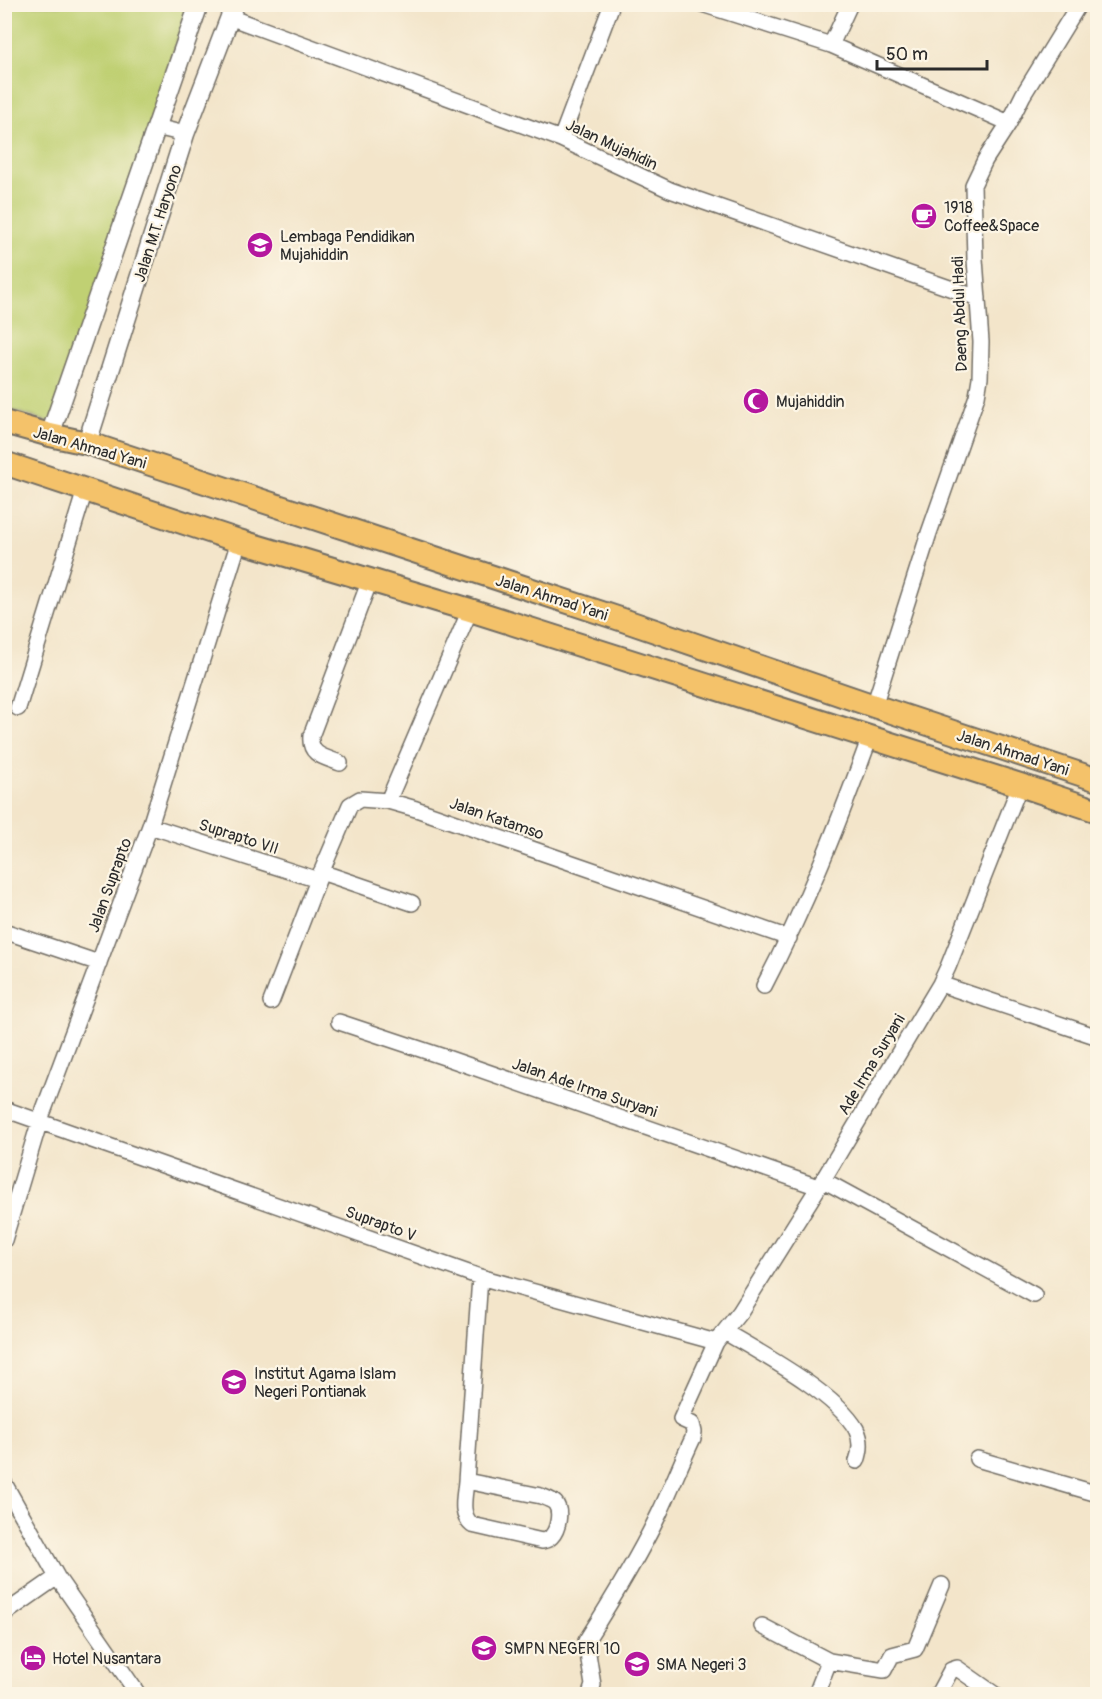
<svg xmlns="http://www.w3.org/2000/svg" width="1102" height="1699" viewBox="0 0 1102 1699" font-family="Pangolin,sans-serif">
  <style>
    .green { fill: #c0d073; stroke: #767e4f; stroke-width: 1.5 }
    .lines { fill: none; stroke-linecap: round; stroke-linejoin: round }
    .minor-casing { stroke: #716c63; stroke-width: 18 }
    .tertiary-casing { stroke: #716c63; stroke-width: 21 }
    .primary-casing { stroke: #716c63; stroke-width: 26 }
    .minor { stroke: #fff; stroke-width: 15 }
    .tertiary { stroke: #fff; stroke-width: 18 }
    .primary { stroke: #f4c26a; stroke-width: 22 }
    .labels { text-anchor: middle; stroke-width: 4.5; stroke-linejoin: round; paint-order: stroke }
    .street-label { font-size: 16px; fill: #2b2b2b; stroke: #fcf5e5 }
    .poi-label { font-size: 16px; fill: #2b2b2b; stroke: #fcf5e5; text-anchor: start }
  </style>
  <rect width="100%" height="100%" fill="#fcf5e5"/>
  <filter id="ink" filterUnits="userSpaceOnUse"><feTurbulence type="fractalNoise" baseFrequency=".0167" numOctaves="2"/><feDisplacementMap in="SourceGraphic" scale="12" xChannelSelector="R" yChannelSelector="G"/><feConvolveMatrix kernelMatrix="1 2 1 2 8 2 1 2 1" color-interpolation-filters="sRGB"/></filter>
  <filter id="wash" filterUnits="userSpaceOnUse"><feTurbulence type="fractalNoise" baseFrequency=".008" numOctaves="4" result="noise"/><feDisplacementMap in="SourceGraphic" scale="24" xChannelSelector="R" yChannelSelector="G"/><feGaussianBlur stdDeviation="1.35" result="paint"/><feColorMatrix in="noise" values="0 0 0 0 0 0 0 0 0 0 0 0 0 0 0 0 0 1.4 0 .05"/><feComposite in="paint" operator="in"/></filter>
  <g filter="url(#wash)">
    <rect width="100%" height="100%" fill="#f3e5ca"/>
    <path class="green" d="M5,5H188L57,425L5,408Z"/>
  </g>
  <g filter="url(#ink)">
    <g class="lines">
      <defs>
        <path id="minor" d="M702,4L831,45L1009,123
          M232,18L561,139L670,190L978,298
          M831,45L850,4
          M156,127L185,134
          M561,139L612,4
          M470,610L388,801L416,809L789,938
          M874,706L929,533L977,396L980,378L981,342L975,259L973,185L985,160L1009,123L1023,95L1079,4
          M18,708L85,490
          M340,763C325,757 309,756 311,736L370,580
          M150,826L318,880
          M321,872L412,903
          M4,931L99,963
          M940,984L1098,1037
          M764,986C806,906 839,822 870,737
          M271,1002L318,880L350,805L360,799L388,801
          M339,1022L447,1058L818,1187
          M4,1109L480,1277L716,1342
          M823,1180L1034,1295
          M4,1240L40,1120L150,826L239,541
          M725,1332C762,1354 835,1393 856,1429C862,1440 861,1450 857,1461
          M977,1459L1098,1494
          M466,1481C465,1496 459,1514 472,1525L542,1541C546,1540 548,1540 551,1537C558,1530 562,1511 555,1503C552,1500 546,1498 541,1496L466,1481L480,1277
          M4,1483L57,1577L138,1694
          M4,1614L57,1577
          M762,1626L829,1661L816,1694
          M829,1661L884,1670L892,1655L915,1649L942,1585
          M590,1694L593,1685L592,1679L586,1641C612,1600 638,1558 659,1514C671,1489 681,1463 693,1438L694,1432L692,1424L681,1419L716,1342L740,1312L823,1180L940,984L948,967L1020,785
          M938,1694L951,1670L957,1668L994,1694"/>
        <path id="tertiary" d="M50,435L199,4
          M87,443L185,134L235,4"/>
        <path id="primary" d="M4,422L50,435L87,443L623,620L874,706L1098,780
          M4,463L239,541L470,610L1020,785L1098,811"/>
      </defs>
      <use href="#minor" class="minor-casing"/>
      <use href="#tertiary" class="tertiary-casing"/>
      <use href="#primary" class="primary-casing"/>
      <use href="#minor" class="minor"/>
      <use href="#tertiary" class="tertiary"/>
      <use href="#primary" class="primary"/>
    </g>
  </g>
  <defs>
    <symbol id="cafe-disc" viewBox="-11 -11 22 22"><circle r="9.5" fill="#b5179e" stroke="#fcf5e5"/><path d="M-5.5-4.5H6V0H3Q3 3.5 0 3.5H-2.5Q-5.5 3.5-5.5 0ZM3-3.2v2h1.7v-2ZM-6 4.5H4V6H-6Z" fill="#fff"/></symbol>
    <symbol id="school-disc" viewBox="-11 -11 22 22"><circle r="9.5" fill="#b5179e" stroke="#fcf5e5"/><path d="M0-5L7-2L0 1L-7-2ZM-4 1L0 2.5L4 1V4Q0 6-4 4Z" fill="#fff"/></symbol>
    <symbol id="mosque-disc" viewBox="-11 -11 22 22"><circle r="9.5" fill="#b5179e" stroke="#fcf5e5"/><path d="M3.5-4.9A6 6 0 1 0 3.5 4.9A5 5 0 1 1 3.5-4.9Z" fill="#fff"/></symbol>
    <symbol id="university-disc" viewBox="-11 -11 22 22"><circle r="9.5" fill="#b5179e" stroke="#fcf5e5"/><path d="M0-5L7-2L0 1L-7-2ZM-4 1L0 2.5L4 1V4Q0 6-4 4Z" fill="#fff"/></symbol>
    <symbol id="hotel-disc" viewBox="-11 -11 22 22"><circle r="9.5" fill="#b5179e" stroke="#fcf5e5"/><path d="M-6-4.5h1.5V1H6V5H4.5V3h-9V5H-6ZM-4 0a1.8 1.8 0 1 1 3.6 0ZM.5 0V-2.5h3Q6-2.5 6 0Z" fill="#fff"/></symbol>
  </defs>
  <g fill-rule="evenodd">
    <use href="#cafe-disc" x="909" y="201" width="30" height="30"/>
    <use href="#school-disc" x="245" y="230" width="30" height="30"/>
    <use href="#mosque-disc" x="741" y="386" width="30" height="30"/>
    <use href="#university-disc" x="219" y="1367" width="30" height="30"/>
    <use href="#school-disc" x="469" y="1633" width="30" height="30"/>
    <use href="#hotel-disc" x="18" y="1643" width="30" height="30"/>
    <use href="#school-disc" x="622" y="1649" width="30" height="30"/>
  </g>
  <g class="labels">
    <g class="street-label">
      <text transform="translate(612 144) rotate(25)" y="6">Jalan Mujahidin</text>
      <text transform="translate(157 223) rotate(-72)" y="6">Jalan M.T. Haryono</text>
      <text transform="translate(959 314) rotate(-92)" y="6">Daeng Abdul Hadi</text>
      <text transform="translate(90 447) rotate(16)" y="6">Jalan Ahmad Yani</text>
      <text transform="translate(552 597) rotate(18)" y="6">Jalan Ahmad Yani</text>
      <text transform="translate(1013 752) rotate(18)" y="6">Jalan Ahmad Yani</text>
      <text transform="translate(497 818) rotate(19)" y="6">Jalan Katamso</text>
      <text transform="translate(239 836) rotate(18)" y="6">Suprapto VII</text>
      <text transform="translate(109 885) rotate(-70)" y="6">Jalan Suprapto</text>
      <text transform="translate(871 1064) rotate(-59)" y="6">Ade Irma Suryani</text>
      <text transform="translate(585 1087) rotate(19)" y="6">Jalan Ade Irma Suryani</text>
      <text transform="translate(381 1223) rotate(20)" y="6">Suprapto V</text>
    </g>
    <g class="poi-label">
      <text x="944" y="213">1918<tspan x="944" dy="18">Coffee&amp;Space</tspan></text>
      <text x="280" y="242">Lembaga Pendidikan<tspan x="280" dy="18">Mujahiddin</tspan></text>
      <text x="776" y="407">Mujahiddin</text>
      <text x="254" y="1379">Institut Agama Islam<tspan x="254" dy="18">Negeri Pontianak</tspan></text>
      <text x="504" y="1654">SMPN NEGERI 10</text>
      <text x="52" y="1664">Hotel Nusantara</text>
      <text x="656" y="1670">SMA Negeri 3</text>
    </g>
  </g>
  <rect width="1102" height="1699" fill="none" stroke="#fcf5e5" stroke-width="24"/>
  <path d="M877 60v9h110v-9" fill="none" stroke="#2b2b2b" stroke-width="3"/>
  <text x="886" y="60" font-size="18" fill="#2b2b2b" stroke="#fcf5e5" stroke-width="4.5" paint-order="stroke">50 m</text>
</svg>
